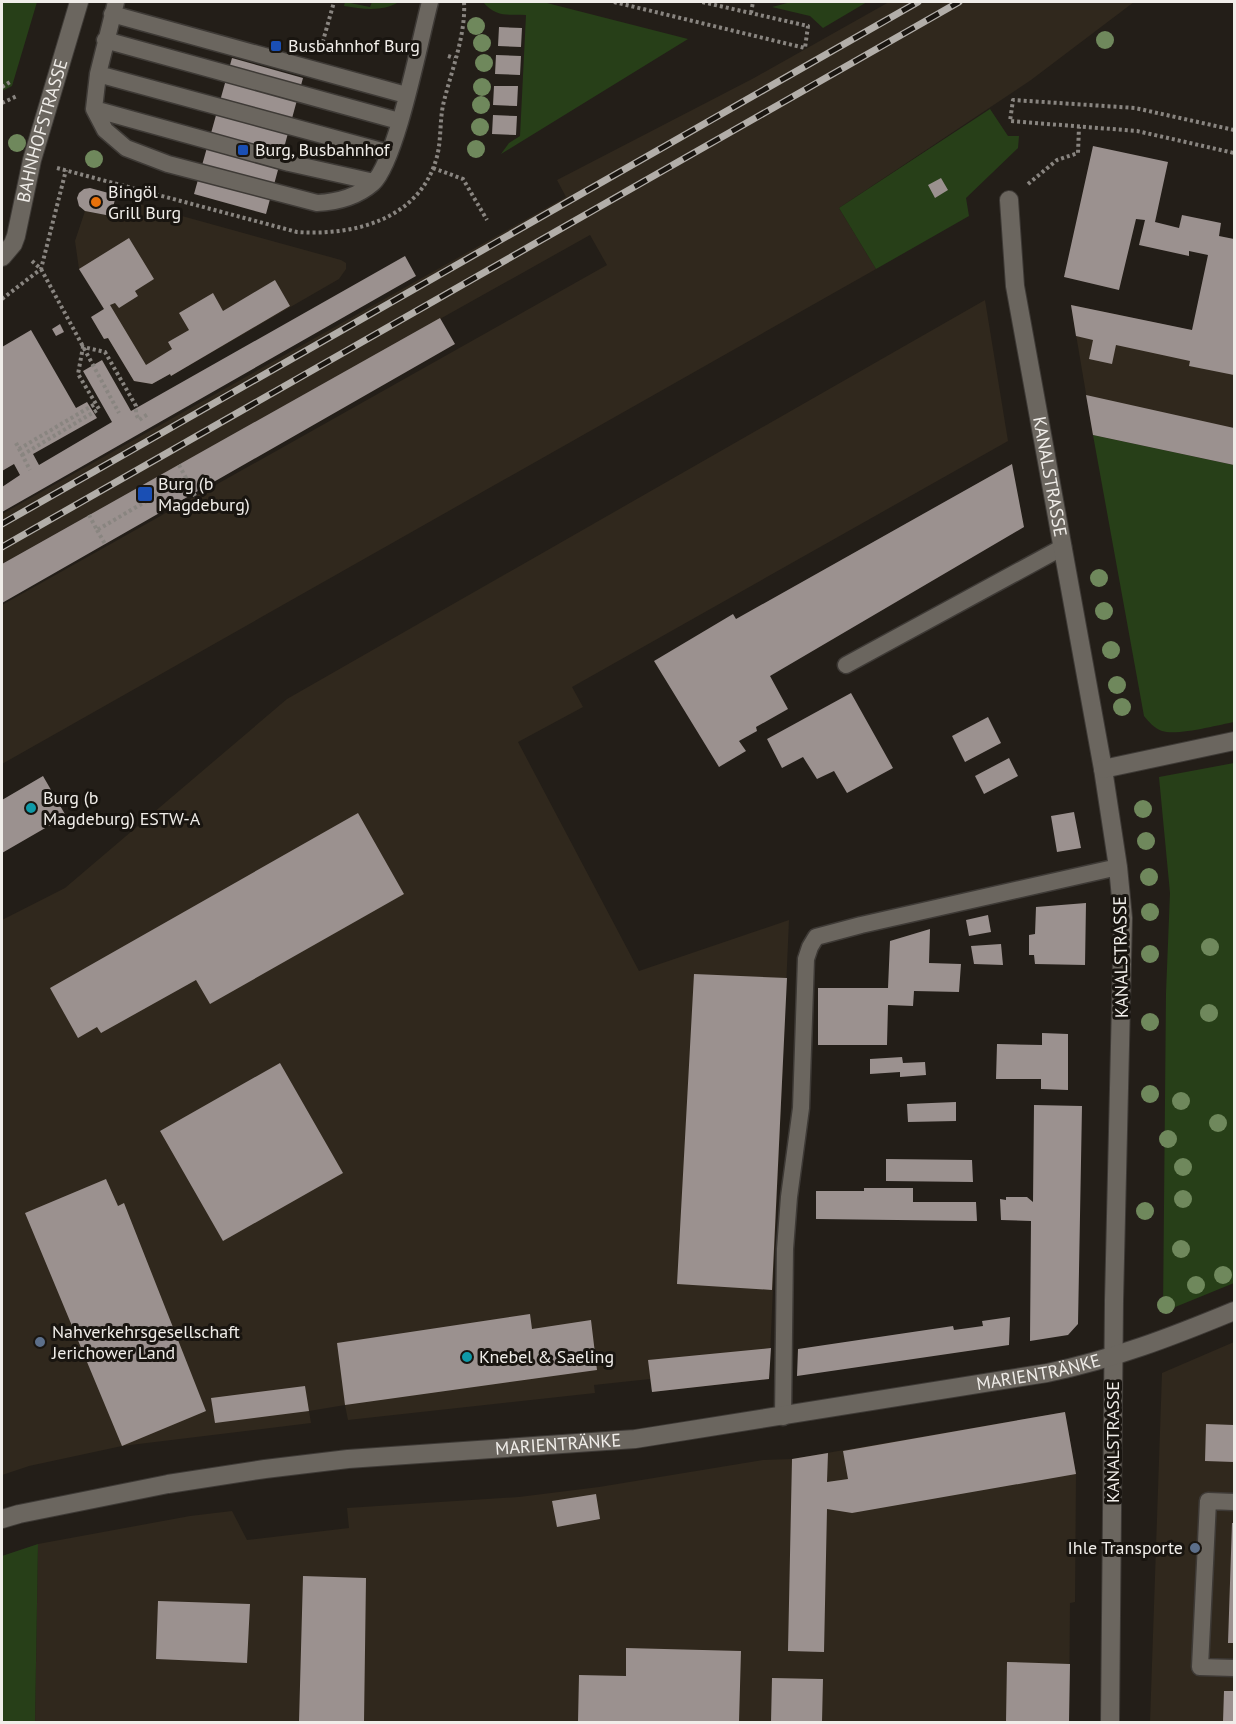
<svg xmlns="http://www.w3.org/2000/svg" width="1236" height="1724" viewBox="0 0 1236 1724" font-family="'PT Sans',sans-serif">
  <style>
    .built { fill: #30281d }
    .green { fill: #273f18 }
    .building { fill: #9b918f }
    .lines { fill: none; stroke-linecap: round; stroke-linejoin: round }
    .service-casing { stroke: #3e3a36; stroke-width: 19 }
    .minor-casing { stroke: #3e3a36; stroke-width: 20 }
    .path { stroke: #898580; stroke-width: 4; stroke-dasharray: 3 3; stroke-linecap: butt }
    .service { stroke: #6b665f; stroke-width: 16 }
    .minor { stroke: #6b665f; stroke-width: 18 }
    .rail-casing { stroke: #b2aea9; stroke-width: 7 }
    .rail { stroke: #191510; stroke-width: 4.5; stroke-dasharray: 14; stroke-linecap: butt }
    .tree { fill: #6f885c }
    .transit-dot { fill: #1a4fb4; stroke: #191510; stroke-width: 2 }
    .food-dot { fill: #e8710a; stroke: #191510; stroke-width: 2 }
    .culture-dot { fill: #0f9aa8; stroke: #191510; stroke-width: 2 }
    .service-dot { fill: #5c6f8a; stroke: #191510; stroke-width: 2 }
    .labels { text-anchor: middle; stroke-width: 6; stroke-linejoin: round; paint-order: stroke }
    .poi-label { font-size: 18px; fill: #f0ede9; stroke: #191510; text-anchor: start }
    .street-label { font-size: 18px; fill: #f0ede9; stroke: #191510 }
  </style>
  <rect width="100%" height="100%" fill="#231e18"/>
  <path class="built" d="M889,2H1134L1031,80L839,208L876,269L2,764V605L607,265L590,235L2,564V514L566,197L557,180L754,78Z
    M135,203L341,260L346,263V269L339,279L171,376L170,374L152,384L134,381L108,338L104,339L91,317L104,309L79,269L75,241L85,211L110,216L112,212L131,218Z
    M985,300L1008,441L572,687L583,707L518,742L639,971L789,920L769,1379L652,1392L650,1379L594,1385L595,1393L348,1420L345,1405L309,1411L311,1423L122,1446L29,1466L2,1475V920L65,888L287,699Z
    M1071,305L1234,339V465L1093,435Z
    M1234,1342V1722H1150L1162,1373Z
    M1065,1412L1076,1474L1075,1602L1070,1603L1069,1722H35L38,1544L190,1516L232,1511L247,1540L349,1528L347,1508L519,1497L599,1487L763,1460L792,1459Z"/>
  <path class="green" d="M2,2H37L12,86L2,91Z
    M345,2L370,7L372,2H399C382,12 363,9 344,6Z
    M483,2H543L688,39L501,154L509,143L520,136L526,15C507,14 497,18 483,2Z
    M791,2H867L823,28L810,16L772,7Z
    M990,109L1008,136H1019L1018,148L966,198L969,216L876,269L839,208Z
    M1093,435L1234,465V722C1218,725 1177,736 1162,731C1154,728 1149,722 1144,716Z
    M1234,763V1283L1163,1312L1166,993L1170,893L1159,777Z
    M38,1544L35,1722H2V1556Z"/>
  <path class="building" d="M499,27L522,28L521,47L498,46Z
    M496,55L521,56L520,75L495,74Z
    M232,58L303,78L266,214L194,194Z
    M494,86H518L517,106L493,105Z
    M493,115L517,116L516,135L492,134Z
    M1093,146L1168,162L1155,222L1179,228L1182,215L1221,223L1219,236L1234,239V375L1189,366L1190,361L1116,345L1112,364L1089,359L1093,340L1076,336L1071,305L1192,330L1208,255L1189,251V256L1139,245L1145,220L1136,219L1119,290L1064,277Z
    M941,178L948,190L935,198L928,185Z
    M90,188L116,195L111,216L85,211L79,206L77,198L79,193L84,189Z
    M129,238L154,279L135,291L138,296L119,308L115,303L110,305L146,365L172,349L168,342L189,330L179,313L213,293L223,311L275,280L290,306L171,376L170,374L152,384L134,381L108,338L104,339L91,317L104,309L79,269Z
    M405,256L416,276L2,512V487L20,475L14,464L2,471V347L31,330L76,408L87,402L97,418L33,454L39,465L112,422L83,371L102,360L131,411Z
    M440,318L455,344L2,603V564Z
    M60,324L64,332L56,336L52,329Z
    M1086,395L1234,428V465L1093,435Z
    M1012,464L1024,527L770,676L788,709L756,727L757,731L739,741L746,751L719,767L654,661L733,614L736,619Z
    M851,693L893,768L847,793L834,771L817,779L803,757L782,768L767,739Z
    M988,717L1001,743L965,762L952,736Z
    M1009,758L1018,776L984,794L975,776Z
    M43,776L66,816L2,853V800Z
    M1074,812L1081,848L1057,852L1051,816Z
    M358,813L404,894L210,1004L196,980L101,1033L97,1027L78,1038L50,988Z
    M1086,903L1085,965L1035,964L1034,955H1029V935L1035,934L1036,907Z
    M988,915L991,932L969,936L966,920Z
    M930,929L929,963L961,964L959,992L914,991L913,1006L888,1005L887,1045H818V988H888L890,941Z
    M1001,944L1003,965L974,964L971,946Z
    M694,974L787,978L772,1290L677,1284Z
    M1042,1033L1068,1034V1090L1041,1089V1079H996L997,1044L1042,1045Z
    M902,1057L903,1063L925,1062L926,1075L900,1077V1072L870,1074V1059Z
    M280,1063L343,1173L223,1241L160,1131Z
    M956,1102V1121L908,1122L907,1104Z
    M1034,1105L1082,1106L1081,1162L1078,1324L1068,1335L1030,1341L1031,1221L1001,1220L1000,1199L1006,1200V1197H1027L1033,1202Z
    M886,1159L972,1160L973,1182L886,1181Z
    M106,1179L118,1206L124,1203L206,1411L122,1446L25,1213Z
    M864,1188H913V1202H976L977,1221L816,1219V1191H864Z
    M530,1314L532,1329L591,1320L597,1370L345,1405L337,1343Z
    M1010,1317L1009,1345L797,1376L798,1349L953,1326L954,1330L983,1326L982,1321Z
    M771,1348L769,1379L652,1392L648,1360Z
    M305,1386L309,1411L215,1423L211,1398Z
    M1065,1412L1076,1474L852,1513L827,1509L824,1652L788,1651L792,1459L828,1453L827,1482L848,1479L843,1451Z
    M1206,1424L1234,1425V1462L1205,1461Z
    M596,1494L600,1519L557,1527L552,1501Z
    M1232,1523H1234V1643H1228Z
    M303,1576L366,1578L364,1722H299Z
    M158,1601L250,1604L247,1663L156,1659Z
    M626,1648L741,1651L739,1722H578L579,1675L626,1676Z
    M1007,1662L1070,1664L1069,1722H1006Z
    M772,1678L823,1679L822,1722H771Z
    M1224,1691H1234V1722H1223Z"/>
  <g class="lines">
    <defs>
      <path id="service" d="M116,2L98,74L94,109L105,130L126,148L168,164L317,203C338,202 357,197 373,183C397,160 420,39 430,2
        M112,14L406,95
        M105,40L399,121
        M98,74L389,153
        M94,109L289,163L374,182
        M846,665L1063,547
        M783,1417L785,1249L789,1197L801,1108L806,959L810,947L816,937L861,925L1118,867
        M1234,1502L1208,1501L1200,1667L1234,1668"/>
      <g id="minor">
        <path id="s1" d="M1009,200L1015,286L1103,769L1118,867L1123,918L1114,1301L1110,1722"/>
        <path id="s2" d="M2,257L13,244L16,236L32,160L79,2"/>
        <path d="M1103,769L1234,741"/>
        <path id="s3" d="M2,1519L19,1514L168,1484L265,1469L348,1459L635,1439L1047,1373C1114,1359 1171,1337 1234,1311"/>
      </g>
    </defs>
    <use href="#service" class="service-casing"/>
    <use href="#minor" class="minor-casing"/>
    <path class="path" d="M614,2L805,48L808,26L702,2
      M751,13L753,2
      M321,48L334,2
      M448,56L454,58
      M2,87L10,82
      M2,103L17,96
      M1234,130L1135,108L1013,100L1010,121L1137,131L1234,153
      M57,168L297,232C353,236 418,220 436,160C442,141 439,120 444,101C452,69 466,34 464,2
      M433,168L463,179L487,220
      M1028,184L1057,160L1078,153L1079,127
      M32,261L41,269L119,413
      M2,299L41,269L66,170
      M16,443L30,470
      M19,449L95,404
      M22,455L99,409L78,374L83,347L105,352L136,406V414L139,420L148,414
      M179,465L186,478
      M181,482L186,478L195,496
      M89,515L97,530L162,492
      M97,530L105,544"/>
    <use href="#service" class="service"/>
    <use href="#minor" class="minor"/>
    <defs>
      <path id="rail" d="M2,524L918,2
        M2,547L959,2"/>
    </defs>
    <use href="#rail" class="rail-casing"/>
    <use href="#rail" class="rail"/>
  </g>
  <g class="tree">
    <circle cx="476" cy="26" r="9"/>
    <circle cx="1105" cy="40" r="9"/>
    <circle cx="482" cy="43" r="9"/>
    <circle cx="484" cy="63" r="9"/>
    <circle cx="482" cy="87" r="9"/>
    <circle cx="481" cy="105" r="9"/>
    <circle cx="480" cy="127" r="9"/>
    <circle cx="17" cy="143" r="9"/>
    <circle cx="476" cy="149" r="9"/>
    <circle cx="94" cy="159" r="9"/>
    <circle cx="1099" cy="578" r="9"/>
    <circle cx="1104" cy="611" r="9"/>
    <circle cx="1111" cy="650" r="9"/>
    <circle cx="1117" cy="685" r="9"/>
    <circle cx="1122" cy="707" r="9"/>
    <circle cx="1143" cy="809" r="9"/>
    <circle cx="1146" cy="841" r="9"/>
    <circle cx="1149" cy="877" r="9"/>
    <circle cx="1150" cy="912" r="9"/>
    <circle cx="1210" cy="947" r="9"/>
    <circle cx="1150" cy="954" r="9"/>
    <circle cx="1209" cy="1013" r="9"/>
    <circle cx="1150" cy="1022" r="9"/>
    <circle cx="1150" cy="1094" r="9"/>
    <circle cx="1181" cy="1101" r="9"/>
    <circle cx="1218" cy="1123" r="9"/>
    <circle cx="1168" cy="1139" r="9"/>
    <circle cx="1183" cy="1167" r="9"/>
    <circle cx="1183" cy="1199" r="9"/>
    <circle cx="1145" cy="1211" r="9"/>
    <circle cx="1181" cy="1249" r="9"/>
    <circle cx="1223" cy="1275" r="9"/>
    <circle cx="1196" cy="1285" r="9"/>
    <circle cx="1166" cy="1305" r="9"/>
  </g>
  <g class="transit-dot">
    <rect x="270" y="40" width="12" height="12" rx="3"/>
    <rect x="237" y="144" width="12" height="12" rx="3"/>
    <rect x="137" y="486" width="16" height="16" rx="3"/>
  </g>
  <circle class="food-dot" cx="96" cy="202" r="6"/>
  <g class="culture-dot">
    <circle cx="31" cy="808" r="6"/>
    <circle cx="467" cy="1357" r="6"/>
  </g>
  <g class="service-dot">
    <circle cx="40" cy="1342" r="6"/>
    <circle cx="1195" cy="1548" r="6"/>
  </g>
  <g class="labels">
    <g class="poi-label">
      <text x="288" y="52">Busbahnhof Burg</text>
      <text x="255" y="156">Burg, Busbahnhof</text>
      <text x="108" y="198">Bingöl<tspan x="108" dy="21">Grill Burg</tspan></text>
      <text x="158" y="490">Burg (b<tspan x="158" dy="21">Magdeburg)</tspan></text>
      <text x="43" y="804">Burg (b<tspan x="43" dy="21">Magdeburg) ESTW-A</tspan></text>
      <text x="52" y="1338">Nahverkehrsgesellschaft<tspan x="52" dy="21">Jerichower Land</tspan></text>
      <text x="479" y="1363">Knebel &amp; Saeling</text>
      <text x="1183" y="1554" text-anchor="end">Ihle Transporte</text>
    </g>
    <g class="street-label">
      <text dy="6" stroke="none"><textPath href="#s2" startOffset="134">BAHNHOFSTRASSE</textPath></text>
      <text dy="6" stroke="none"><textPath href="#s1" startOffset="280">KANALSTRASSE</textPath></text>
      <text transform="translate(1121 957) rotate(-91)" y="6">KANALSTRASSE</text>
      <text dy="6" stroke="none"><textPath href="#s3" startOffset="1048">MARIENTRÄNKE</textPath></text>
      <text transform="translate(1113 1442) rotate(-90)" y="6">KANALSTRASSE</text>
      <text dy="6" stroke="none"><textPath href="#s3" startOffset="562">MARIENTRÄNKE</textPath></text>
    </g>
  </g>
  <rect width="1236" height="1724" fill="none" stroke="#f0ede9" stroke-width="6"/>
</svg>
